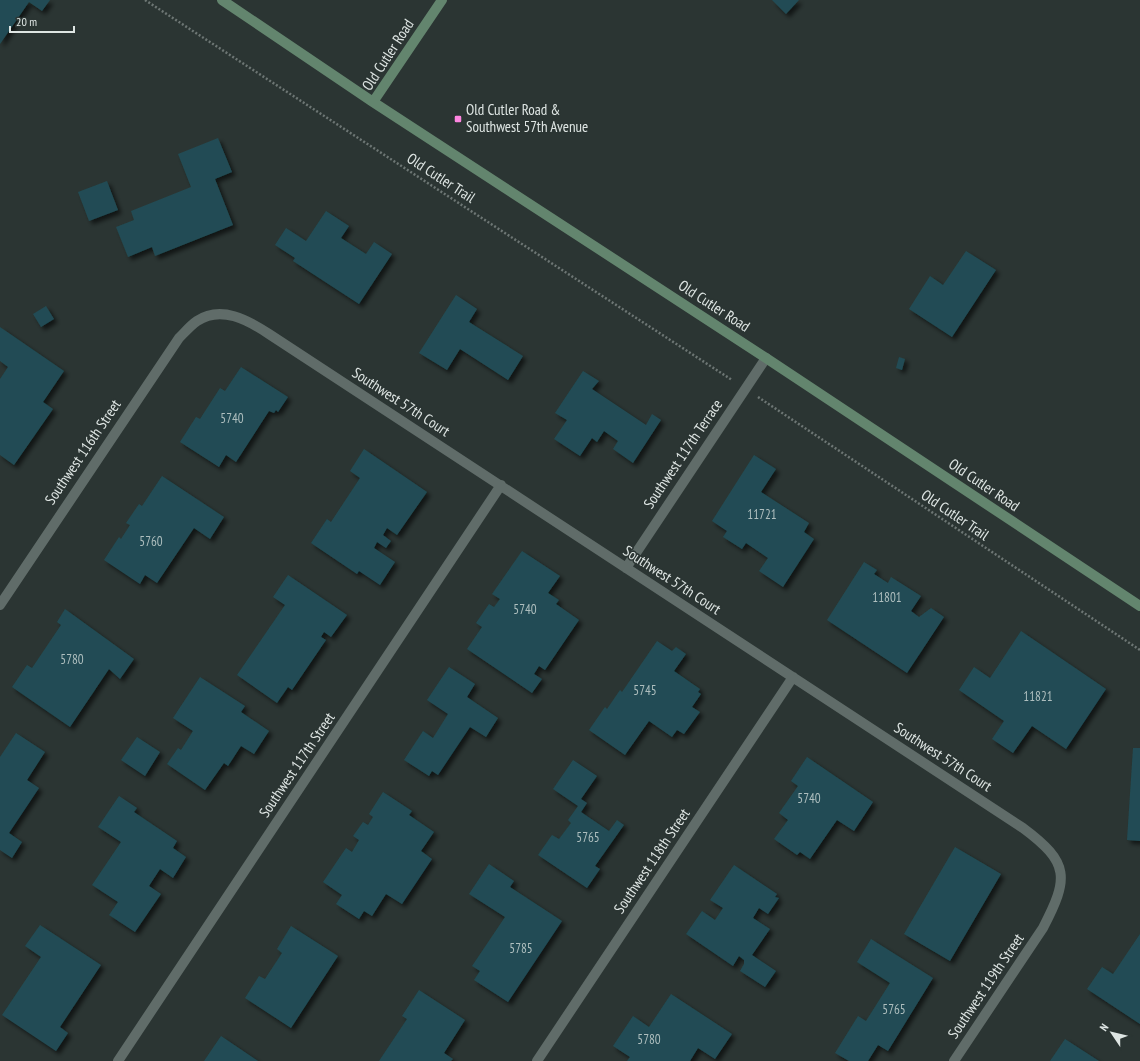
<svg xmlns="http://www.w3.org/2000/svg" width="1140" height="1061" viewBox="0 0 1140 1061" font-family="'PT Sans Narrow',sans-serif">
  <style>
    .building { fill: #214c54; filter: url(#shadow) }
    .lines { fill: none; stroke-linecap: round; stroke-linejoin: round }
    .path { stroke: #6d7674; stroke-width: 2.5; stroke-dasharray: 2 2; stroke-linecap: butt }
    .street { stroke: #606c69; stroke-width: 10 }
    .secondary { stroke: #63856e; stroke-width: 10 }
    .poi-dot { fill: #fe86e0; stroke: #2b3533; stroke-width: 1.5 }
    .labels { text-anchor: middle; stroke-width: 3; stroke-linejoin: round; paint-order: stroke }
    .number-label { font-size: 13px; fill: #afbfbf }
    .street-label { font-size: 15px; fill: #dee5e3; stroke: #2b3533 }
    .poi-label { font-size: 15px; fill: #dee5e3; stroke: #2b3533; text-anchor: start }
  </style>
  <defs>
    <filter id="shadow"><feDropShadow dx="3.5" dy="3.5" stdDeviation="2" flood-color="#0009"/></filter>
  </defs>
  <rect width="100%" height="100%" fill="#2b3533"/>
  <path class="building" d="M0,0H50L42,11L29,2L0,44Z
    M772,0H799L786,14Z
    M218,138L232,172L215,179L233,225L155,256L152,247L128,257L116,227L134,220L131,211L191,187L178,154Z
    M107,181L118,210L89,221L78,192Z
    M326,211L349,226L341,238L366,254L374,242L392,254L359,304L293,261L295,258L275,245L286,228L306,241Z
    M966,251L996,270L952,337L909,309L930,276L943,285Z
    M456,295L477,309L469,322L523,356L508,380L460,349L447,370L419,353Z
    M46,306L54,319L41,327L33,314Z
    M0,327L64,371L43,402L53,409L14,465L0,455V379L8,367L0,361Z
    M899,357L905,359L902,370L896,368Z
    M241,367L288,397L278,412L276,410L274,413L269,411L236,462L226,455L219,467L180,442L196,417L200,419L220,388L225,391Z
    M583,371L599,381L592,389L646,425L652,414L661,420L633,463L613,449L618,441L604,431L597,442L592,438L580,456L554,439L567,420L555,413Z
    M364,449L427,492L397,535L387,528L383,535L391,541L386,548L377,542L374,548L395,562L380,585L359,571L357,574L311,543L327,519L331,522L360,478L350,471Z
    M754,455L776,469L761,492L809,523L804,532L814,539L783,587L759,571L768,558L746,543L742,549L723,537L727,531L712,521Z
    M162,476L224,517L210,539L194,528L157,583L145,575L140,584L104,560L119,537L121,539L130,525L126,523L139,504L142,506Z
    M522,551L560,576L548,593L559,600L556,604L579,620L545,670L539,666L534,674L542,679L532,693L467,649L482,627L476,623L489,604L494,607L500,599L492,594Z
    M864,562L877,570L874,574L888,583L891,577L921,596L911,611L919,617L931,608L944,617L907,673L827,620Z
    M288,575L347,615L331,637L324,632L321,637L326,640L292,690L288,687L277,703L237,675L285,605L273,597Z
    M65,609L134,659L120,679L109,669L70,727L12,687L27,665L32,668L61,625L57,622Z
    M1021,631L1106,689L1066,749L1032,726L1013,753L992,739L1004,721L959,690L974,667L990,678Z
    M657,641L672,651L676,647L686,654L674,671L700,689L698,692L701,694L692,707L700,712L684,734L677,730L672,737L649,721L625,755L589,730L605,707L607,709L620,690L622,692Z
    M449,667L475,684L467,697L498,718L486,737L470,727L438,775L432,771L429,776L404,760L423,731L433,738L448,714L427,700Z
    M200,677L245,706L241,712L269,731L254,754L241,746L228,766L224,763L205,790L167,764L178,748L181,750L193,731L173,718Z
    M16,733L45,752L27,780L39,788L9,833L22,842L12,858L0,850V757Z
    M137,737L160,752L145,776L121,760Z
    M1133,748H1140V841L1127,840Z
    M807,757L873,802L854,831L837,820L810,859L800,852L797,855L774,839L788,820L779,813L798,786L791,781Z
    M573,760L597,776L581,799L587,803L581,812L609,831L617,820L624,825L595,866L600,869L587,888L538,855L552,835L559,839L571,823L568,820L578,806L553,789Z
    M383,792L412,811L409,815L434,832L421,851L432,859L402,904L386,894L372,916L364,911L359,919L336,904L342,895L323,882L346,848L352,852L359,840L353,836L363,822L368,825L373,817L369,814Z
    M119,796L137,808L134,812L177,841L173,848L186,857L173,878L160,869L149,886L161,894L135,932L109,915L118,902L92,885L121,842L98,827Z
    M955,847L1001,874L950,961L904,934Z
    M489,864L514,881L510,887L562,921L508,1002L474,980L480,971L472,966L505,917L469,894Z
    M734,865L777,894L775,897L779,898L768,914L759,908L753,918L770,929L752,955L776,971L765,987L740,971L744,964V960L739,956L733,966L686,934L702,911L715,920L723,908L710,900Z
    M40,925L101,965L60,1027L68,1033L56,1051L2,1015L41,957L25,946Z
    M291,926L338,956L291,1028L245,998L259,976L265,979L282,953L277,949Z
    M1140,934V1024L1087,989L1102,967L1113,974Z
    M871,939L933,978L888,1051L878,1045L868,1061H849L835,1053L858,1016L866,1021L890,983L857,962Z
    M419,990L465,1020L444,1053L453,1059L451,1061H379L407,1019L402,1016Z
    M671,994L732,1034L715,1059L698,1048L690,1061H627L630,1057L613,1046L633,1016L649,1027Z
    M221,1036L258,1061H204Z
    M1065,1039L1099,1061H1050Z"/>
  <g class="lines">
    <path class="path" d="M145,0L732,380
      M758,397L1140,650"/>
    <path class="street" d="M626,568L766,358
      M0,605L179,338C185,332 191,325 197,321C221,305 248,320 269,334L1023,828C1070,863 1069,878 1043,928L954,1061
      M118,1061L501,485
      M537,1061L793,677"/>
    <path class="secondary" d="M222,0L373,102L766,358L1140,606
      M373,102L442,0"/>
  </g>
  <rect class="poi-dot" x="454" y="115" width="8" height="8" rx="2"/>
  <g class="labels">
    <g class="number-label">
      <text x="232" y="423">5740</text>
      <text x="762" y="519">11721</text>
      <text x="151" y="546">5760</text>
      <text x="887" y="602">11801</text>
      <text x="525" y="614">5740</text>
      <text x="72" y="664">5780</text>
      <text x="645" y="695">5745</text>
      <text x="1038" y="701">11821</text>
      <text x="809" y="803">5740</text>
      <text x="588" y="842">5765</text>
      <text x="521" y="953">5785</text>
      <text x="894" y="1014">5765</text>
      <text x="649" y="1044">5780</text>
    </g>
    <g class="street-label">
      <text transform="translate(388 55) rotate(-57)" y="5">Old Cutler Road</text>
      <text transform="translate(441 178) rotate(33)" y="5">Old Cutler Trail</text>
      <text transform="translate(714 306) rotate(33)" y="5">Old Cutler Road</text>
      <text transform="translate(401 402) rotate(33)" y="5">Southwest 57th Court</text>
      <text transform="translate(83 452) rotate(-56)" y="5">Southwest 116th Street</text>
      <text transform="translate(683 454) rotate(-56)" y="5">Southwest 117th Terrace</text>
      <text transform="translate(984 485) rotate(34)" y="5">Old Cutler Road</text>
      <text transform="translate(955 515) rotate(34)" y="5">Old Cutler Trail</text>
      <text transform="translate(672 580) rotate(33)" y="5">Southwest 57th Court</text>
      <text transform="translate(943 757) rotate(33)" y="5">Southwest 57th Court</text>
      <text transform="translate(297 765) rotate(-56)" y="5">Southwest 117th Street</text>
      <text transform="translate(652 861) rotate(-56)" y="5">Southwest 118th Street</text>
      <text transform="translate(986 986) rotate(-56)" y="5">Southwest 119th Street</text>
    </g>
    <g class="poi-label">
      <text x="466" y="115">Old Cutler Road &amp;<tspan x="466" dy="17">Southwest 57th Avenue</tspan></text>
    </g>
  </g>
  <g transform="translate(1112 1033) rotate(305)" stroke="#2b3533" stroke-width="3" paint-order="stroke">
  <path d="M0-3L7 15L0 10L-7 15Z" fill="#dee5e3"/>
  <text y="-6" font-size="11" font-weight="bold" text-anchor="middle" fill="#dee5e3">N</text>
  </g>
  <path d="M10 26v6h64v-6" fill="none" stroke="#dee5e3" stroke-width="2"/>
  <text x="16" y="26" font-size="12" fill="#dee5e3" stroke="#2b3533" stroke-width="3" paint-order="stroke">20 m</text>
</svg>
